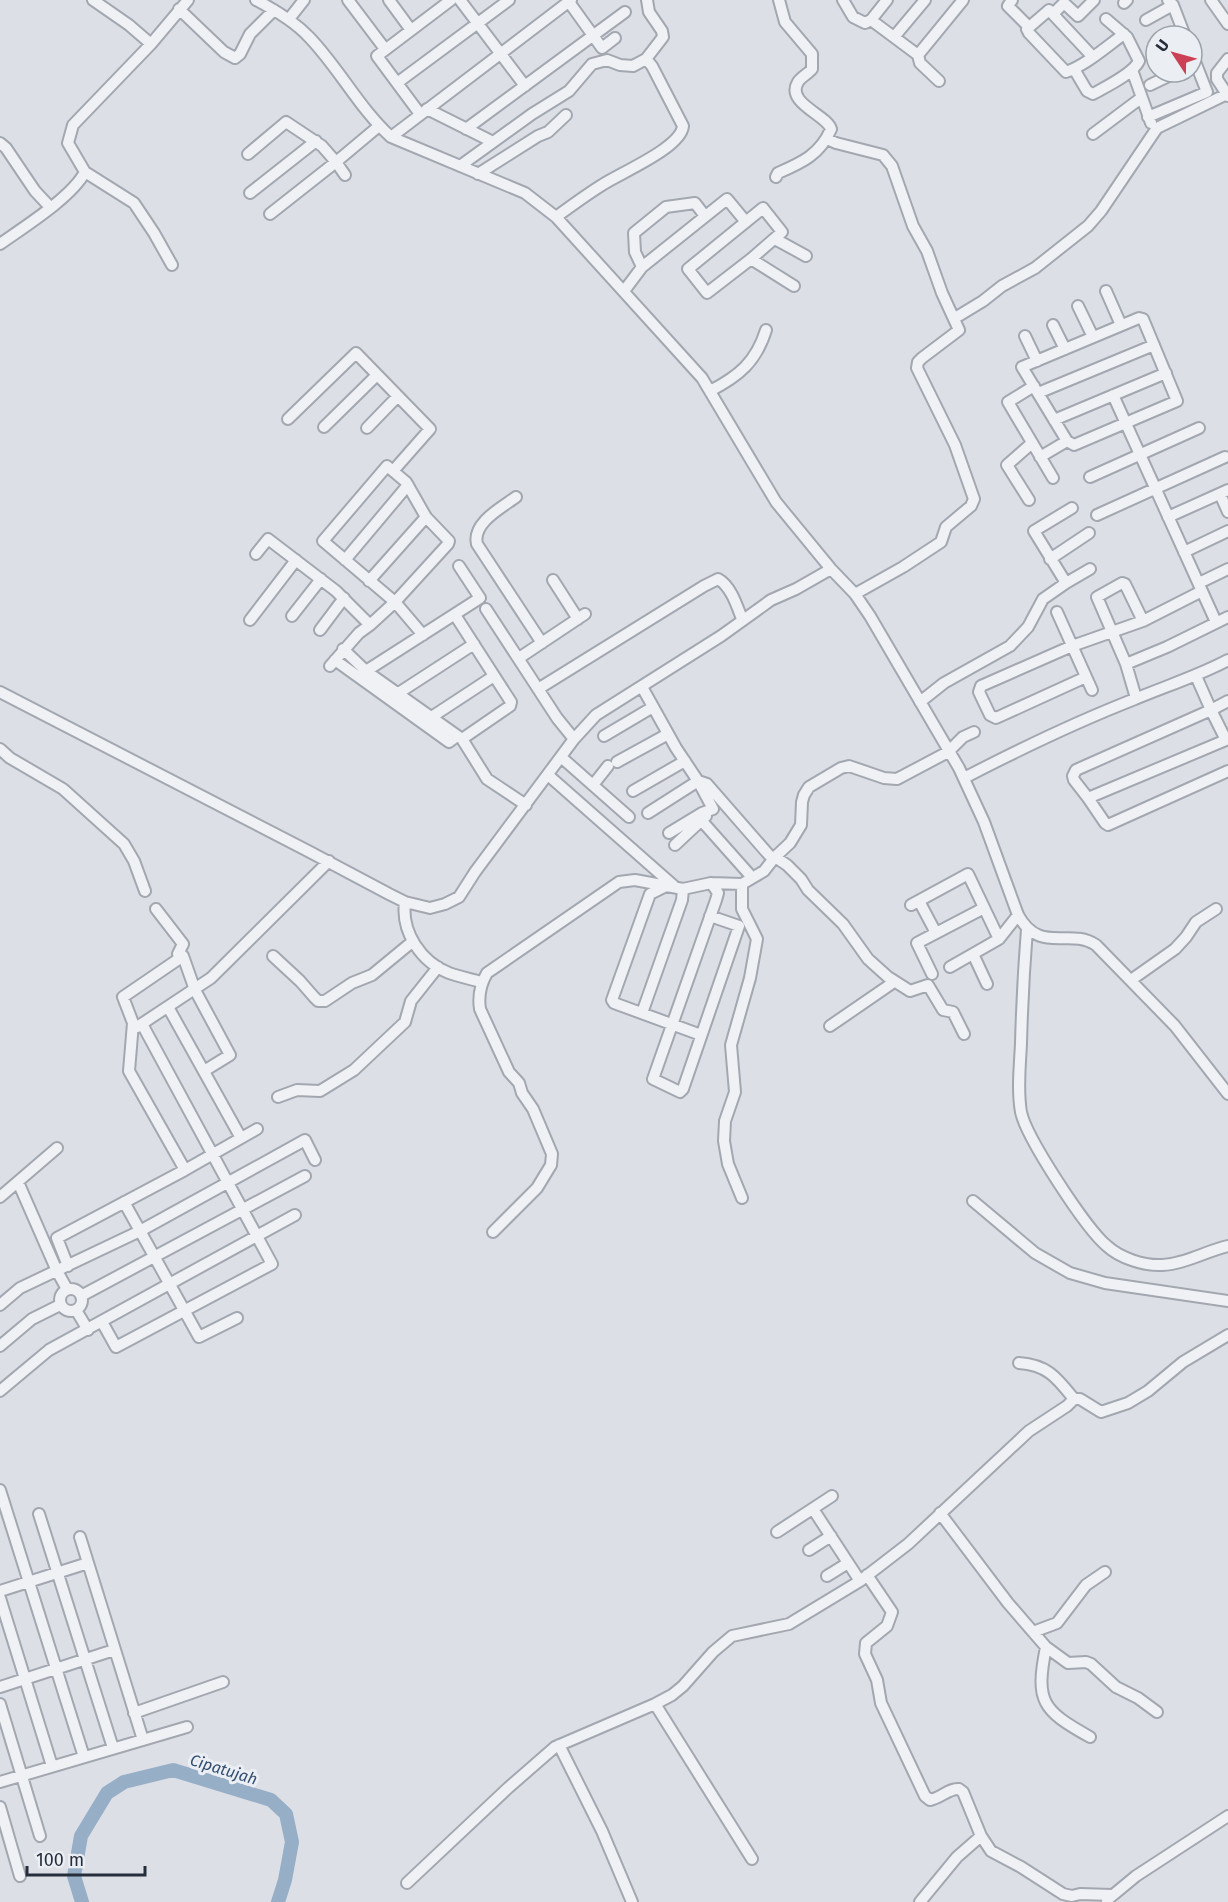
<svg xmlns="http://www.w3.org/2000/svg" width="1228" height="1902" viewBox="0 0 1228 1902" font-family="'Fira Sans',sans-serif">
  <style>
    .lines { fill: none; stroke-linecap: round; stroke-linejoin: round }
    .river { stroke: #97aec7; stroke-width: 14 }
    .minor-casing { stroke: #a2a7b0; stroke-width: 14 }
    .minor { stroke: #eff1f5; stroke-width: 10 }
    .labels { text-anchor: middle; stroke-width: 6; stroke-linejoin: round; paint-order: stroke }
    .water-label { font-size: 16px; font-style: italic; fill: #314d6f; stroke: #ebeff4 }
  </style>
  <rect width="100%" height="100%" fill="#dce0e6"/>
  <g class="lines">
    <path class="river" d="M82,1902L74,1876L81,1836L107,1793L124,1782L173,1770L271,1800L286,1814L292,1842L285,1880L278,1902"/>
    <defs>
      <path id="minor" d="M93,0L129,25L151,44
        M256,0C275,10 294,21 309,37C339,68 359,108 391,137L525,193L556,217L702,378L776,502L831,569L855,594L870,616L959,768L984,822L1018,915C1040,955 1069,927 1096,945L1175,1026L1228,1094
        M348,0L385,49
        M389,0L411,30
        M460,0L525,86
        M843,0L853,17L865,23L871,20L918,55L920,63L939,81
        M1012,0L1008,6L1029,27
        M1168,0L1173,5L1185,36
        M1211,0L1228,24
        M569,2L602,48L615,38
        M1124,3L1127,0
        M179,9L224,52L235,58L240,54L250,34L274,10
        M1053,14L1064,3L1078,16L1094,0
        M289,19L304,0
        M871,20L887,0
        M1146,20L1173,5
        M894,37L925,0
        M918,55L963,0
        M1092,56L1049,10L1027,29L1029,33L1066,72C1086,65 1106,47 1124,34
        M1228,59L1217,73V79L1228,96
        M1074,69L1087,91L1093,94C1105,87 1133,74 1139,61L1127,37L1106,19
        M1132,70L1151,123
        M397,83L509,0
        M1150,85L1177,72
        M427,109L493,142
        M420,114L377,56L451,0
        M1148,117L1207,92L1192,54
        M466,129L625,12
        M1093,134L1141,98
        M391,137L571,0
        M827,139L836,143L883,155L892,166L913,226L927,251L942,293L959,330L922,358L918,362L917,368L955,445L974,499L971,506L946,527L941,542L903,567L855,594
        M0,143L6,148L35,191L50,207
        M248,154L286,122L322,146L336,162L379,126
        M460,166L532,114L569,91L592,64L607,60L620,65L633,66L646,59L663,37L662,31L649,12L647,0
        M85,172L134,203L154,233L172,265
        M478,174L538,136L548,132L566,115
        M776,177L778,173C801,163 820,155 831,129C827,115 785,103 798,82C801,77 808,74 812,69V54L785,22L779,0
        M250,193L316,141
        M763,208L782,232L751,259L707,293L688,269Z
        M270,214L336,162L345,175
        M556,217C571,206 586,195 602,185C620,173 681,148 683,126L652,66L646,59
        M775,239L806,256
        M0,244C24,227 72,197 85,172L68,143L73,125L151,44L188,0
        M751,259L794,286
        M642,267L635,252L634,233L666,207L695,203L705,216
        M624,291L642,267L727,199L746,222
        M1106,291L1121,325
        M1078,306L1093,337
        M955,318L983,301L1002,286L1035,268L1088,226L1101,211L1157,128L1227,94
        M1139,318L1143,319L1177,401L1074,445L1067,441L1022,367Z
        M1053,325L1065,349
        M1025,336L1037,361
        M1034,386L1008,402L1053,478
        M710,391C739,376 756,362 766,330
        M1038,393L1154,345
        M1113,395L1216,622
        M288,419L356,353L430,429L393,471
        M1054,420L1166,373
        M324,427L377,375
        M367,428L398,396
        M1040,457L1067,441
        M1090,477L1199,428
        M1220,494L1228,512
        M516,497C501,508 472,523 477,544L542,643
        M1029,500L1007,465L1032,443
        M1097,515L1225,457
        M1168,517L1228,490
        M1184,552L1228,531
        M256,554L268,539L336,591L370,625L359,633L330,666
        M1050,559L1089,533
        M345,560L408,485
        M553,580L578,619
        M369,581L426,517
        M1066,583L1034,531L1072,508
        M1199,583L1228,569
        M486,609L557,718L574,739
        M1057,612L1092,690
        M455,615L511,702L510,706L462,739
        M292,616L321,579
        M250,620L296,560
        M370,625L395,602L448,544L449,541L426,517L406,482L387,466L323,541L395,602L423,635
        M320,630L344,598
        M343,649L366,671L462,739L487,779L526,805
        M519,658L585,614
        M335,660L449,742L457,736
        M1126,664L1167,647L1228,617
        M366,671L480,598L459,566
        M1196,676L1211,710L1228,701
        M1086,677L996,718L990,715L979,692L981,686L1072,646L1143,621L1202,591
        M642,687L676,748L698,781L707,784L769,855
        M538,689L704,586L718,579C731,586 737,606 742,619
        M0,692L308,851L389,894L405,902L430,908L445,904L459,897L475,872L574,739L596,715L721,636L771,600L796,589L831,569
        M397,694L474,644
        M1136,698L1126,664L1097,597L1122,583L1125,584L1143,621
        M920,702L944,683L1010,646L1028,627L1043,599L1066,583L1090,569
        M1211,710L1226,740L1088,798L1074,780L1073,776L1076,770Z
        M430,718L494,676
        M604,736L653,707
        M0,749L10,758L63,789L124,844L134,861L145,891
        M561,757L629,817
        M617,762L668,734
        M548,775L674,886
        M964,778C1020,749 1076,722 1135,699C1166,686 1198,676 1228,660
        M593,785L608,766
        M633,791L685,761
        M1088,798L1105,823L1108,825L1228,771
        M648,813L698,781L713,809L702,813L669,833
        M701,820L749,874
        M675,845L706,816
        M775,857L787,865L801,879L808,890L843,924L868,959L888,977L910,991L928,985L943,1010L953,1012L964,1034
        M742,884V909L757,939L750,978L731,1045L735,1092L725,1121L724,1141L728,1164L742,1198
        M668,885L650,894L612,1000L614,1003L701,1035
        M919,901L936,933
        M405,902C401,932 421,962 449,973C460,977 471,979 481,982
        M911,905L968,874L999,939
        M156,909L183,944L178,954L183,956L195,990L230,1055L204,1071
        M710,916L739,926L683,1089L680,1092L653,1079L716,900L718,893L711,883
        M1027,929C1024,967 1022,1005 1021,1043C1020,1066 1017,1089 1021,1112C1026,1137 1086,1229 1107,1246C1120,1258 1144,1266 1162,1265C1185,1264 1206,1251 1228,1246
        M973,954L987,984
        M183,956L123,997L133,1023L129,1071L185,1170
        M273,956L300,981L314,997L318,1001H325L352,983L372,975L412,942
        M950,967L999,939L1018,915
        M932,974L917,943L984,908
        M1131,980L1175,949L1186,937L1196,922L1216,909
        M168,1007L241,1138
        M642,1013L682,900L683,889
        M830,1026L894,982
        M137,1027L211,978L329,861
        M278,1097L297,1090L320,1091L354,1070L405,1022L411,1001L438,967
        M18,1182L57,1271L67,1289
        M0,1197L57,1148
        M973,1201L1035,1253L1070,1273L1105,1283L1228,1301
        M124,1202L199,1337L237,1318
        M493,1232L537,1188L551,1165L552,1154L533,1109L522,1093L519,1083L509,1072L480,1009C478,996 480,985 487,973L619,882L635,880L683,889L711,883L742,884L764,871L775,857L790,843L801,825L802,802L804,795L809,787L841,768L849,766L884,778L897,779L948,752L963,737L974,732
        M68,1266L57,1238L185,1170L257,1129
        M60 1300a11 11 0 1 1 22 0a11 11 0 1 1-22 0Z
        M81,1296L305,1176
        M0,1305L20,1288L140,1231L305,1140L315,1160
        M76,1310L88,1330
        M102,1322L116,1347L272,1264L142,1024
        M0,1346L32,1319L60,1305
        M1019,1363C1048,1365 1057,1378 1074,1399H1080L1101,1412L1128,1403L1148,1391L1183,1362L1228,1335
        M0,1391L49,1350L295,1215
        M0,1490L84,1757
        M813,1509L860,1581
        M940,1513L1008,1603L1046,1647L1068,1663L1086,1662L1091,1664L1116,1687L1138,1698L1157,1712
        M39,1514L113,1748
        M777,1532L832,1496
        M80,1537L143,1740
        M809,1550L831,1536
        M867,1575L892,1612L887,1626L866,1643L865,1654L877,1680L881,1703L925,1796L930,1800C941,1798 949,1788 959,1789L963,1792L981,1836L991,1851L1021,1867L1063,1894L1072,1896L1080,1894L1112,1895
        M827,1576L848,1563
        M0,1591L88,1563
        M0,1598L52,1766
        M1033,1632L1057,1623L1086,1585L1105,1572
        M1046,1647C1035,1702 1042,1710 1090,1737
        M0,1687L114,1650
        M0,1704L40,1836
        M655,1704L752,1859
        M134,1713L223,1682
        M559,1745L602,1831L632,1902
        M0,1782L187,1727
        M0,1807L20,1876
        M407,1883L508,1788L555,1747L655,1704L672,1695L683,1686L713,1652L732,1636L789,1624L860,1581L908,1544L1029,1431L1067,1406L1074,1399
        M1107,1900L1136,1876L1228,1816
        M920,1902L957,1857L981,1836"/>
    </defs>
    <use href="#minor" class="minor-casing"/>
    <use href="#minor" class="minor"/>
  </g>
  <g class="labels">
    <g class="water-label">
      <text transform="translate(224 1769) rotate(17)" y="6">Cipatujah</text>
    </g>
  </g>
  <g transform="translate(1174 54) rotate(306)"><circle r="28" fill="#ebeff4" stroke="#9ca2aa" stroke-width="1.5"/>
  <path d="M0-4.5L10 22L0 15L-10 22Z" fill="#cc4055"/>
  <text y="-9" font-size="16" font-weight="bold" text-anchor="middle" fill="#262e3c">U</text>
  </g>
  <path d="M27 1866v9h118v-9" fill="none" stroke="#262e3c" stroke-width="3"/>
  <text x="36" y="1866" font-size="18" fill="#262e3c" stroke="#ebeff4" stroke-width="4.5" paint-order="stroke">100 m</text>
</svg>
